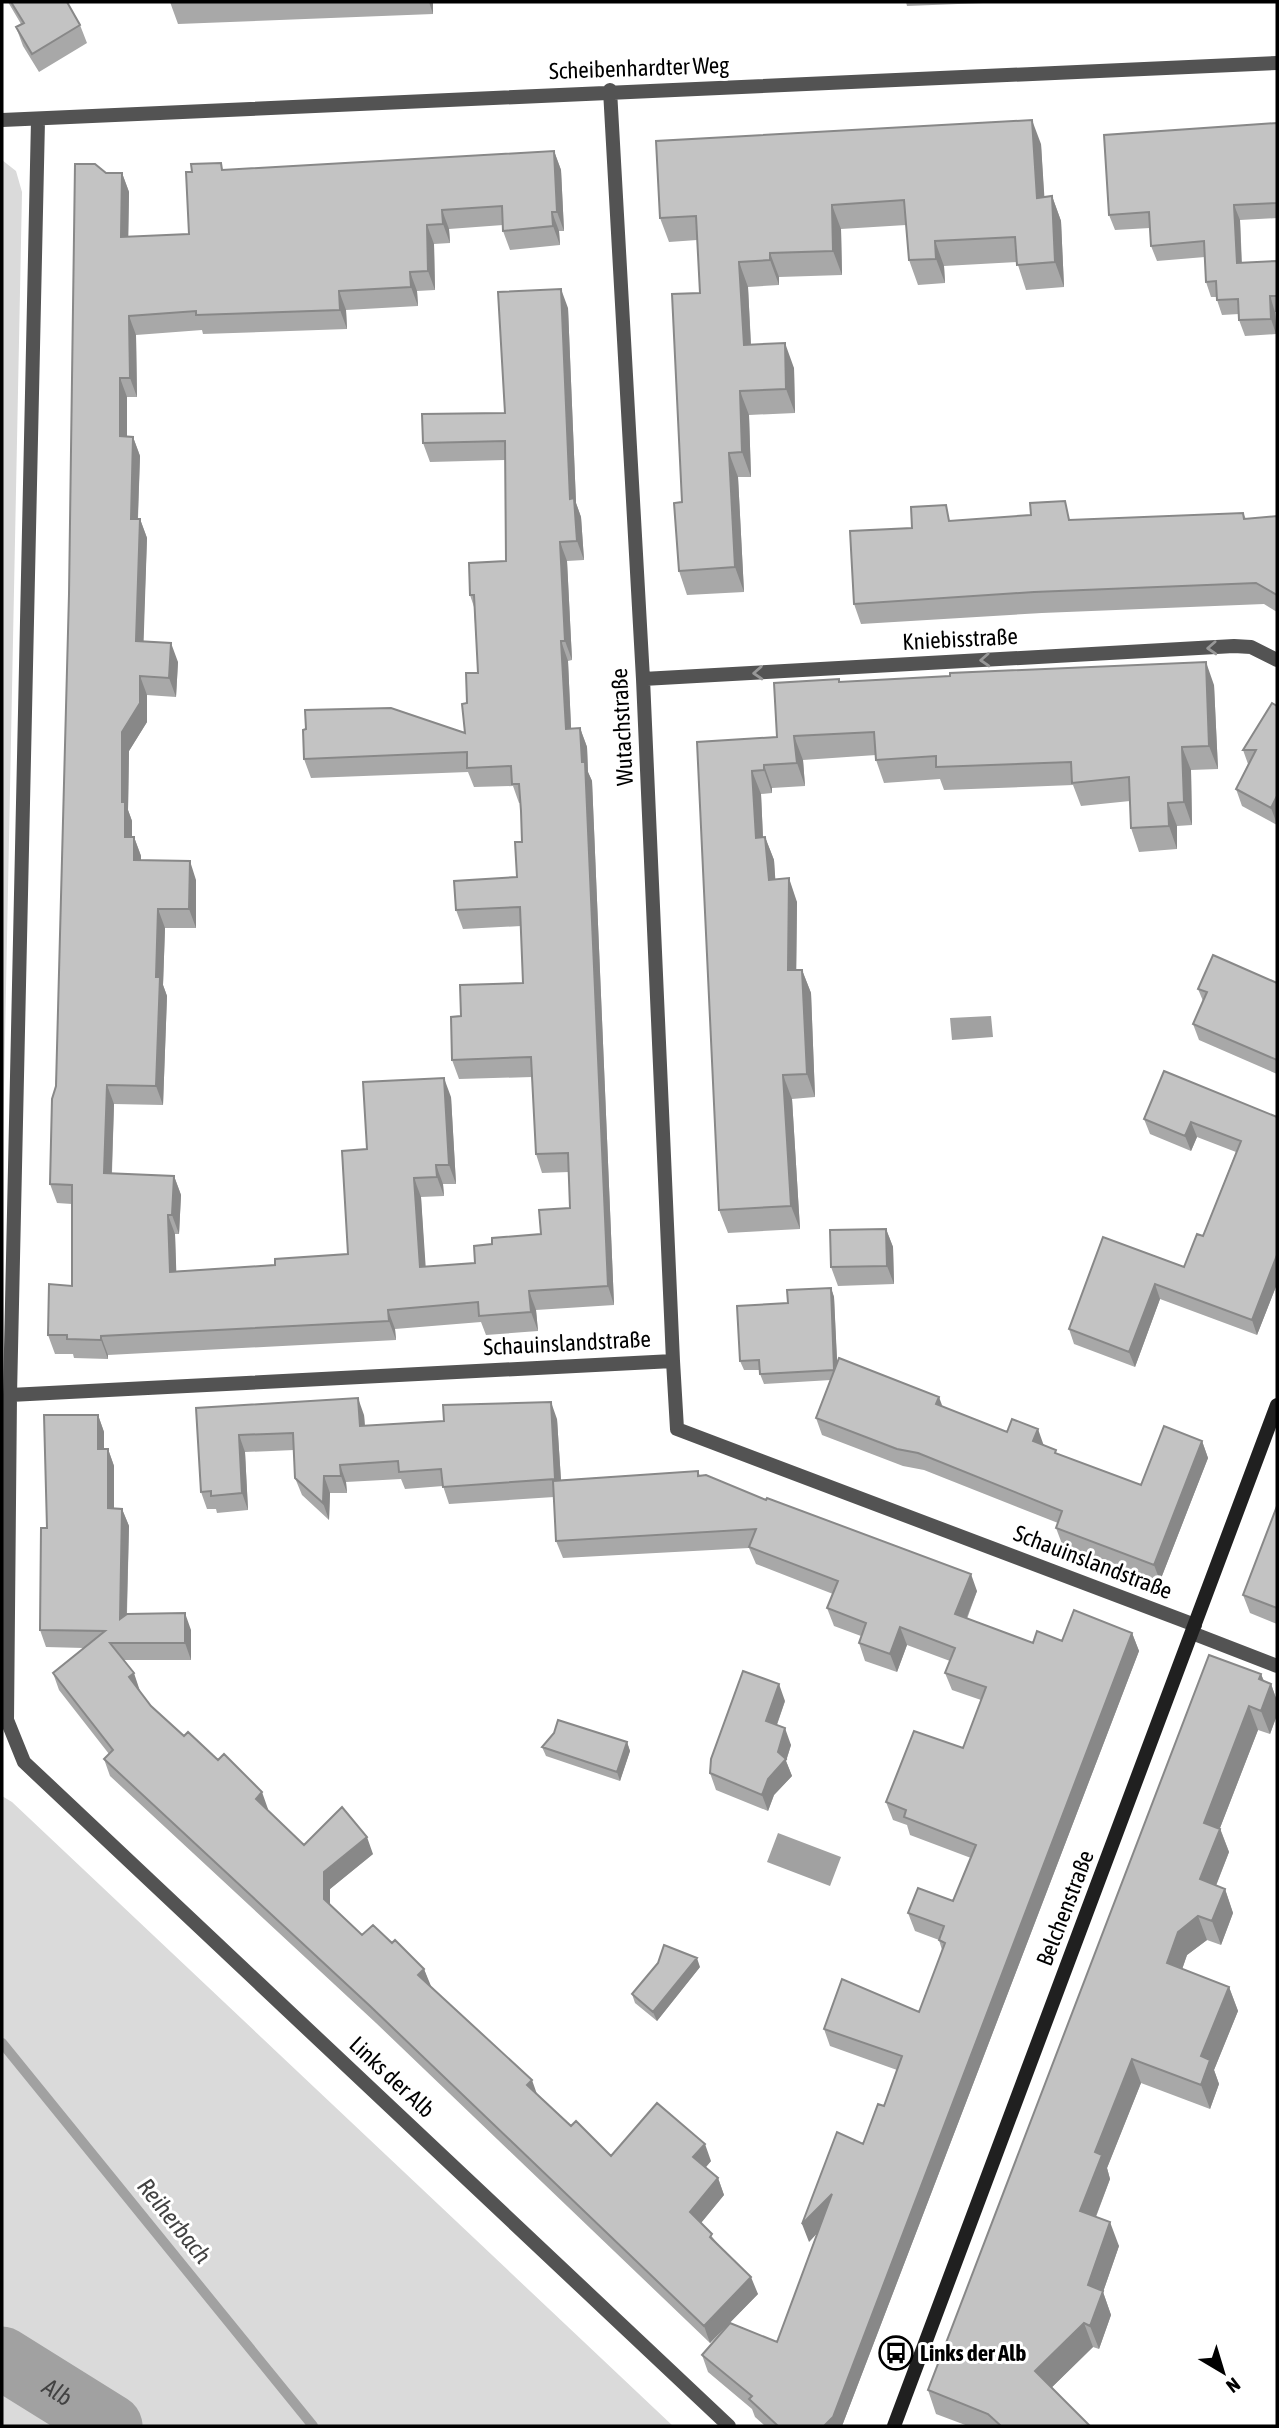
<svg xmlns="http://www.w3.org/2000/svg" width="1279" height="2428" viewBox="0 0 1279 2428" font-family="'Asap Condensed',sans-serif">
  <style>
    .green { fill: #dadada }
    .water { fill: #a1a1a1 }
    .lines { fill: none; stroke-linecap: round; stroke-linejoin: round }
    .stream { stroke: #a1a1a1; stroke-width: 10 }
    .river { stroke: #a1a1a1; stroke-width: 63 }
    .street { stroke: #535353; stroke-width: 14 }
    .secondary { stroke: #202020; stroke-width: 14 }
    .wall { fill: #a8a8a8 }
    .shaded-wall { fill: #888 }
    .building { fill: #c3c3c3; stroke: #888; stroke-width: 2 }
    .oneway { stroke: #989898 }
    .labels { text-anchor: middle; stroke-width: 6; stroke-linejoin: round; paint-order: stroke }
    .street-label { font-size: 23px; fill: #000; stroke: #fff }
    .poi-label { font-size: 23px; font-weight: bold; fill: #000; stroke: #fff; text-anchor: start }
    .water-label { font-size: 24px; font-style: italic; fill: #424242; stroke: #fff }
  </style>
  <rect width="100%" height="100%" fill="#fff"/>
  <path class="green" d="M2,160L16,171L22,192L2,1188Z
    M2,1796L12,1802L673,2426H2Z"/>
  <path class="water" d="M991,1016L993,1037L952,1040L950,1018Z
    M778,1833L841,1857L830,1886L767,1862Z"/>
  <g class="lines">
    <path class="stream" d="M2,2043L313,2426"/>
    <path class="river" id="s1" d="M2,2358L111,2426"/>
    <path class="street" d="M610,90L643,679L673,1361
      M2,120L1277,63
      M38,120L10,1395L7,1720L24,1762L729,2426
      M643,679L1234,646L1251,647L1277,660
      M10,1395L673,1361L677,1429L1195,1625
      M1192,1633L1277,1666"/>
    <path class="secondary" d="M894,2426L1277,1405"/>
  </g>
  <path class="wall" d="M8,2H67L80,25L87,43L39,72L23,46L16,27L21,24Z
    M170,2H433V14L178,24Z
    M906,2H1009L907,6Z
    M1277,123V218L1240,220L1242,263L1277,261V312H1275L1276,334L1245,336L1239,320V314L1222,315L1216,297H1211L1206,282L1205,257L1157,261L1151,246L1150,228L1115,230L1109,215Z
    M1041,144L1044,197L1052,196L1061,221L1064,287L1026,290L1017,262L944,266L945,283L918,285L909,260L906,225L841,229L842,275L779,277V285L748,287L751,344L794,368L795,413L749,415L751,477H738L744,592L687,595L679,571L682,502L700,293L697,240L669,242L660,218Z
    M554,151L561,170L564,231H559L560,245L510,250L503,231V225L449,229L450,243L434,244L435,290L417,291L418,306L346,310L347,329L203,334L202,330L136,335L137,397H127V436L133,437L140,456L138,519H140L147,538L143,641L178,662L176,697L147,695V722L129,751L128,810L132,821V837H134L141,856V861L196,880V928H165L163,985L167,996L163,1105L114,1104L112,1173L174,1176L181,1195L179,1234H175L176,1271L275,1265L348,1254L367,1149L451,1097L456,1184H443L444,1196L421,1197L425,1267L475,1263L492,1244L541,1234L570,1208L569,1172L542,1173L536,1154L532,1077L459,1079L452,1060L461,1016L523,983L521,926L463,929L456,910L517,877L522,842L521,803H519L513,786L474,787L468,772L311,778L304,759L465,733L467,703L478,673L474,607L470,595L506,561L505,460L430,462L423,443L505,413L568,308L576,503L581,517L584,560L567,561L572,660L568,661L571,728H580L587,747L588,772L592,781L614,1305L536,1310L538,1331L486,1335L481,1322L395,1329L396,1340L108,1355V1359L74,1358L73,1354H55L48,1335L72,1286V1204L57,1203L50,1184L106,173H122L129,192L128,237L189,234L224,170Z
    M1243,513L1246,519L1277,516V612L1264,604L1042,613L861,624L854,604L912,528L951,521L1072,520Z
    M839,679L840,682L1214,685L1218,769L1191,770L1192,825L1177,826V849L1139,852L1131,828L1130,801L1081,806L1073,785L944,790L940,779L884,783L876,760V755L803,760L805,786L772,788V793L761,794L763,837H765L774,860L775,880L797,902L796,970H802L811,993L815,1097L792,1099L800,1229L728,1233L719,1210L697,742L777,737Z
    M1277,706V825L1242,806L1236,789L1248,764L1243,750Z
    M1277,983V1074L1199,1040L1193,1024L1203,1001L1198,989Z
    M1277,1117V1284L1257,1335L1160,1299L1135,1367L1074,1344L1069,1329L1184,1267L1203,1236L1236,1152L1197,1137L1191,1151L1150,1134L1144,1119Z
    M886,1229L893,1247L894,1284L838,1286L831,1267Z
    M831,1288L834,1297L837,1365L1007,1432L1044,1445L1057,1454L1141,1485L1202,1441L1208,1458L1160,1581L1062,1544L1056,1528L1058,1523L924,1470L903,1466L822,1435L816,1418L831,1380L764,1384L760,1374V1370H744L740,1361L788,1303Z
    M196,1408L364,1415L365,1426L557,1419L561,1480L698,1471L700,1476L977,1591L967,1619L1033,1643L1132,1633L1139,1651L842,2426H765L755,2417L752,2409L708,2372L702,2355L777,2342L817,2233L809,2242L884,2106L897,2070L830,2046L824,2029L919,2012L942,1950L939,1940L915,1931L908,1913L953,1901L971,1858L910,1835L907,1825L893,1820L886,1802L963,1748L981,1700L952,1690L945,1673L950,1661L907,1645L897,1672L865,1661L859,1643L861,1636L834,1626L827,1608L833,1594L756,1564L749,1548L563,1558L556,1541L554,1497L449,1504L443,1486L405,1489L401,1479L346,1482L347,1493H330L329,1520L302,1495L295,1478L294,1450L245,1452L248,1510L217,1513L216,1509H207L201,1492Z
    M98,1415L104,1432V1449H108L114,1466V1509H122L129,1526L127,1614L191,1630V1660H123L140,1691L151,1706L184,1736L268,1809V1810L304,1845L373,1854L330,1889V1905L362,1935L392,1943L424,1969L430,1986L537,2094L571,2126L611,2156L711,2161L706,2167L718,2178L724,2195L701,2223L758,2294L710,2343L376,2023L110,1776L104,1759L109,1754L59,1690L53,1673L84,1648L46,1647L40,1630L47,1528Z
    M1277,1506V1624L1250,1613L1243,1595Z
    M1261,1674L1264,1681L1271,1684L1277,1701V1715L1270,1734L1258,1730L1220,1828L1229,1852L1216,1886L1225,1889L1233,1913L1221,1945L1207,1940L1187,1955L1182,1969L1229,1987L1238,2011L1214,2070L1219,2084L1210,2109L1141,2083L1107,2168L1110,2179L1096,2217L1119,2246L1103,2292L1111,2315L1099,2349L1093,2347L1051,2388L1090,2426H968L936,2414L928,2390Z
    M785,1701L777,1725L791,1745L786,1761L792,1776L774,1795L768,1811L716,1790L710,1773Z
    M627,1742L630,1751L620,1781L546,1756L542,1747Z
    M700,1967L657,2021L635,2003L632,1994Z"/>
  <path class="shaded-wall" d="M429,2H433V14Z
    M1032,120L1041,144L1046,222L1037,198Z
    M554,151L561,170L564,231L557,212Z
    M122,173L129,192L128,256L121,237Z
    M1052,196L1061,221L1064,287L1055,262Z
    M832,205L841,229L842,275L833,251Z
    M1234,205L1240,220L1242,278L1237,263Z
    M442,210L449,229L450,243L443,224Z
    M552,212L559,231L560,245L553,226Z
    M427,225L434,244L435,290L428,271Z
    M935,241L944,266L945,283L936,259Z
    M770,253L779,277V285L770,260Z
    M739,262L748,287L752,369L744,345Z
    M410,272L417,291L418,306L411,287Z
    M561,289L568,308L576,503L581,517L584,560L577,541L570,499Z
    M339,291L346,310L347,329L340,310Z
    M1270,296L1275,312L1276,334L1271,319Z
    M129,316L136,335L137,397L130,378Z
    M785,343L794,368L795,413L786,389Z
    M120,378L127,397V455L120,436Z
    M740,391L749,415L751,477L742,452Z
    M133,437L140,456L137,538L131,519Z
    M729,453L738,477L744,592L735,567Z
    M140,519L147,538L143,660L136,641Z
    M560,542L567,561L572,660L565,641Z
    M561,641L568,661L572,748L566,729Z
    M171,643L178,662L176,697L169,678Z
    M1206,662L1214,685L1218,769L1209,746Z
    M140,676L147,695V722L129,751L128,810L132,821V856L125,837L122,802V732Z
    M580,728L587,747L588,772L592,781L614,1305L608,1286Z
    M794,736L803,760L805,786L797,763Z
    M1182,747L1191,770L1192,825L1184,802Z
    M764,765L772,788V793L764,770Z
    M752,771L761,794L764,861L756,838Z
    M1277,796V824L1271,808Z
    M1168,803L1177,826V849L1169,826Z
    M134,837L141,856V879L134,860Z
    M765,837L774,860L777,903L769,880Z
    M190,861L196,880V928L189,909Z
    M789,878L797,902L796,994L788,970Z
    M158,909L165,928L163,985L167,996L163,1105L156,1086V977Z
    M802,970L811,993L815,1097L807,1074Z
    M783,1075L792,1099L800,1229L791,1206Z
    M444,1078L451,1097L456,1184L449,1165Z
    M107,1085L114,1104L111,1192L104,1173Z
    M1191,1122L1197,1137L1191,1151L1185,1136Z
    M436,1165L443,1184L444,1196L437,1177Z
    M174,1176L181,1195L179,1234L172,1215Z
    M414,1178L421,1197L427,1286L420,1267Z
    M168,1215L175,1234L177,1291L170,1272Z
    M886,1229L893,1247L894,1284L887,1266Z
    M1277,1255V1284L1257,1335L1252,1320Z
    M1155,1284L1160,1299L1135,1367L1129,1352Z
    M831,1288L834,1297L838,1379L834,1370Z
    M529,1291L536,1310L538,1331L531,1312Z
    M388,1310L395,1329L396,1340L389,1321Z
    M101,1336L108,1355V1359L101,1340Z
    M939,1397L945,1413L936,1404Z
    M358,1398L364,1415L366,1443L360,1426Z
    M551,1402L557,1419L562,1496L555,1479Z
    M98,1415L104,1432V1466L98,1449Z
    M1038,1429L1044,1446L1033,1441Z
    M239,1435L245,1452L248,1510L242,1493Z
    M1202,1441L1208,1458L1160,1581L1154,1565Z
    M108,1449L114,1466V1525L108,1508Z
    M340,1465L346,1482L347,1493L341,1476Z
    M324,1476L330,1493L329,1520L323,1503Z
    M122,1509L129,1526L126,1636L120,1619Z
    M971,1574L977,1591L961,1632L955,1614Z
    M185,1613L191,1630V1660L185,1643Z
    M900,1627L907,1645L897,1672L890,1654Z
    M1132,1633L1139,1651L842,2426H824Z
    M134,1673L140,1691L129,1677Z
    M1261,1674L1268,1693L1271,1684L1277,1701V1715L1270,1734L1261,1711L1259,1679Z
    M779,1684L785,1701L772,1738L766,1721Z
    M1249,1706L1258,1730L1213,1846L1204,1823Z
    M785,1728L791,1745L786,1761L792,1776L774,1795L768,1811L762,1795L778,1752Z
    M627,1742L630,1751L620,1781L617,1772Z
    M262,1792L268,1809L262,1816L256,1799Z
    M1220,1829L1229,1852L1209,1903L1200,1879Z
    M367,1837L373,1854L330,1889V1916L324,1899V1872Z
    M1225,1889L1233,1913L1221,1945L1212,1921Z
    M1198,1916L1207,1940L1187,1955L1176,1987L1167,1963L1178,1932Z
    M697,1958L700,1967L657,2021L653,2012Z
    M424,1969L431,1986L424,1992L418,1975Z
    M1229,1987L1238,2011L1214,2070L1219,2084L1210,2109L1201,2085V2056Z
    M1132,2059L1141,2083L1107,2168L1110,2179L1089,2234L1080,2211L1095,2152Z
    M532,2080L538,2097L527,2085Z
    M705,2144L711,2161L700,2174L693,2157Z
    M718,2178L724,2195L696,2229L690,2212Z
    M832,2194L838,2211L809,2242L802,2224Z
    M1110,2222L1119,2246L1103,2292L1111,2315L1099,2349L1090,2326L1088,2285Z
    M751,2277L758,2294L710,2343L704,2326Z
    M1084,2323L1093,2347L1044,2395L1035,2371Z"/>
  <path class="building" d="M11,2H67L80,25L32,54L16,27L24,23Z
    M1032,120L1037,198L1052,196L1055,262L1017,265L1015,237L935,241L936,259L909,260L904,200L832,205L833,251L770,253V260L739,262L744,345L785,343L786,389L740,391L742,452L729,453L735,567L679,571L674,503L682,502L672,294L700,293L696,216L660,218L656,141Z
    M1277,123V203L1234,205L1237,263L1277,261V296H1270L1271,319L1239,320L1238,299L1217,300L1216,281L1206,282L1204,241L1151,246L1149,212L1109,215L1104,135Z
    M554,151L557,212H552L553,226L503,231L502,206L442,210L443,224L427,225L428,271L410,272L411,287L339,291L340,310L196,315V311L129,316L130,378H120V436L133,437L131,519H140L136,641L171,643L169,678L140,676V703L122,732V802H125V837H134V860L190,861L189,909H158L156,977H160L156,1086L107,1085L104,1173L174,1176L172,1215H168L170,1272L275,1265V1259L348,1254L342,1151L367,1149L363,1082L444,1078L449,1165H436L437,1177L414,1178L420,1267L475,1263L474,1246L492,1244V1238L541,1234L539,1210L570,1208L568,1153L536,1154L531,1057L452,1060L451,1017L461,1016L460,985L523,983L520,907L456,910L454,881L517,877L515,842H522L521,811L519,784H512L511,766L467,768V752L304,759L303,730L306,729L305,710L391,708L465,733L462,704L467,703L466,673H478L474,595H470L469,563L506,561L505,441L423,443L422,414L505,413L498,292L561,289L570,499L574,498L577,541L560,542L565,641H561L566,729L580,728L582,762H585L608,1286L529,1291L531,1312L479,1316L478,1302L388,1310L389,1321L101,1336V1340L67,1339V1335H48L49,1284L72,1286V1185L50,1184L52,1099L56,1086L69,594L75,164H95L106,173H122L121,237L189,234L186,172H192L191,164L221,163L222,170Z
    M1065,501L1069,520L1243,513L1244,519L1277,516V595L1256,583L1034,592L854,604L850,531L912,528L911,507L946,505L949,521L1031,515L1030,503Z
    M1206,662L1209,746L1182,747L1184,802L1168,803L1169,826L1131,828L1129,777L1072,783L1071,762L936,767V756L876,760L874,732L794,736L797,763L764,765V770L752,771L756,838L765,837L769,880L789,878L788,970H802L807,1074L783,1075L791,1206L719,1210L697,742L777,737L774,683L839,679V682L950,676V673Z
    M1272,703L1277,706V796L1271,808L1236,789L1256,750H1243Z
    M1213,955L1277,983V1060L1193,1024L1207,992L1198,989Z
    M1164,1071L1277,1117V1255L1252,1320L1155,1284L1129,1352L1069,1329L1103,1237L1184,1267L1197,1234L1203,1236L1241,1141L1191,1122L1185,1136L1144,1119Z
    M886,1229L887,1266L831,1267L830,1230Z
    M831,1288L834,1370L760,1374L759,1360L740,1361L737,1306L788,1303L787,1290Z
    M839,1358L939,1397L936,1404L1007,1432L1012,1419L1038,1429L1033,1441L1056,1450L1055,1453L1141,1485L1164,1426L1202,1441L1154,1565L1056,1528L1062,1511L918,1453L897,1449L816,1418Z
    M358,1398L360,1426L444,1421L443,1405L551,1402L555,1479L443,1487L441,1469L399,1472L398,1461L340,1465L341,1476H324L323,1503L295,1478L293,1433L239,1435L242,1493L211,1496V1491L201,1492L196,1408Z
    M44,1415H98V1449H108V1508L122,1509L120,1619L127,1614L185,1613V1643H110L134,1673L129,1677L151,1706L184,1736L188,1732L218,1760L224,1754L262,1792L256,1799L304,1845L342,1807L367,1837L324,1872V1899L362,1935L373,1925L392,1943L395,1940L424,1969L418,1975L532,2080L527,2085L571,2126L576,2121L611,2156L657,2103L705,2144L693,2157L718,2178L690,2212L712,2234L710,2237L751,2277L704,2326L370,2006L104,1759L113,1750L53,1673L105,1631L40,1630L41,1528H47Z
    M698,1471V1476L706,1475L766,1500L767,1498L971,1574L955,1614L1033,1643L1037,1631L1062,1641L1074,1610L1132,1633L833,2417L824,2426H778L749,2399L752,2396L702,2355L730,2323L777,2342L832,2194L802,2224L837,2132L863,2144L878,2104L884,2106L902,2056L824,2029L842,1979L919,2012L945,1943L939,1940L944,1926L908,1913L918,1888L953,1901L976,1845L904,1817L906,1810L886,1802L914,1731L963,1748L986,1687L945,1673L955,1648L900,1627L890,1654L859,1643L866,1623L827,1608L838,1581L749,1547L756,1529L556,1541L553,1481Z
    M1277,1506V1608L1243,1595Z
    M1209,1655L1261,1674L1259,1679L1271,1684L1261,1711L1249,1706L1204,1823L1220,1829L1200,1879L1225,1889L1212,1921L1198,1916L1178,1932L1167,1963L1229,1987L1201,2056L1210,2060L1201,2085L1132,2059L1095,2152L1102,2155L1080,2211L1110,2222L1088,2285L1103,2291L1090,2326L1084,2323L1035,2371L1090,2426H1001L988,2414L928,2390Z
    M743,1671L779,1684L766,1721L785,1728L778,1752L786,1759L768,1779L762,1795L710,1773L711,1759Z
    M558,1720L627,1742L617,1772L542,1747L554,1733Z
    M664,1945L697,1958L653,2012L632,1994L658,1963Z"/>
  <defs><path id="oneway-chevron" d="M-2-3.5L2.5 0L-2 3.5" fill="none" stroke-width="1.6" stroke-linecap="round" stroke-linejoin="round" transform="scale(1.75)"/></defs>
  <g class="oneway">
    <use href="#oneway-chevron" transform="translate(1212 648) rotate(177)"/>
    <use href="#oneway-chevron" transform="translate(985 660) rotate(177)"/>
    <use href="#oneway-chevron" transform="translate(758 673) rotate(177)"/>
  </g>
  <defs>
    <symbol id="bus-ring" viewBox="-11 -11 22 22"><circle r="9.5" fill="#fff" stroke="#000" stroke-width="1.5"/><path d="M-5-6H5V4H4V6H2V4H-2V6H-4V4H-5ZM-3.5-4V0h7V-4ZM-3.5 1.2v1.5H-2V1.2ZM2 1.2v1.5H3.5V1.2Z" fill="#000"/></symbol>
  </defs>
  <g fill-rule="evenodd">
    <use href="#bus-ring" x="877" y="2334" width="38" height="38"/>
  </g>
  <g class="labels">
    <g class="street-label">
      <text transform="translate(639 68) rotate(-2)" y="8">Scheibenhardter Weg</text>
      <text transform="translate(960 639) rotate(-3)" y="8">Kniebisstraße</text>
      <text transform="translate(622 727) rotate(-93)" y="8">Wutachstraße</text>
      <text transform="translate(567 1343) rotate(-3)" y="8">Schauinslandstraße</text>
      <text transform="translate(1093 1562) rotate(21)" y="8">Schauinslandstraße</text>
      <text transform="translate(1065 1908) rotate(-69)" y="8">Belchenstraße</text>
      <text transform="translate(392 2077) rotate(43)" y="8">Links der Alb</text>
    </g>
    <g class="poi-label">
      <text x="920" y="2361">Links der Alb</text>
    </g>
    <g class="water-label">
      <text transform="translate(174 2221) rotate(51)" y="8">Reiherbach</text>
      <text dy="8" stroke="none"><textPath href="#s1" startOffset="65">Alb</textPath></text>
    </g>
  </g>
  <rect width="1279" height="2428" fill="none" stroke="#000000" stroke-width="7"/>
  <g transform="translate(1223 2372) rotate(142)" stroke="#ffffff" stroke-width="5" paint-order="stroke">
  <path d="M0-5L12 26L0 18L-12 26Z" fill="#000000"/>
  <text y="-10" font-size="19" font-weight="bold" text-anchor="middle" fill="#000000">N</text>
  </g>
</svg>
